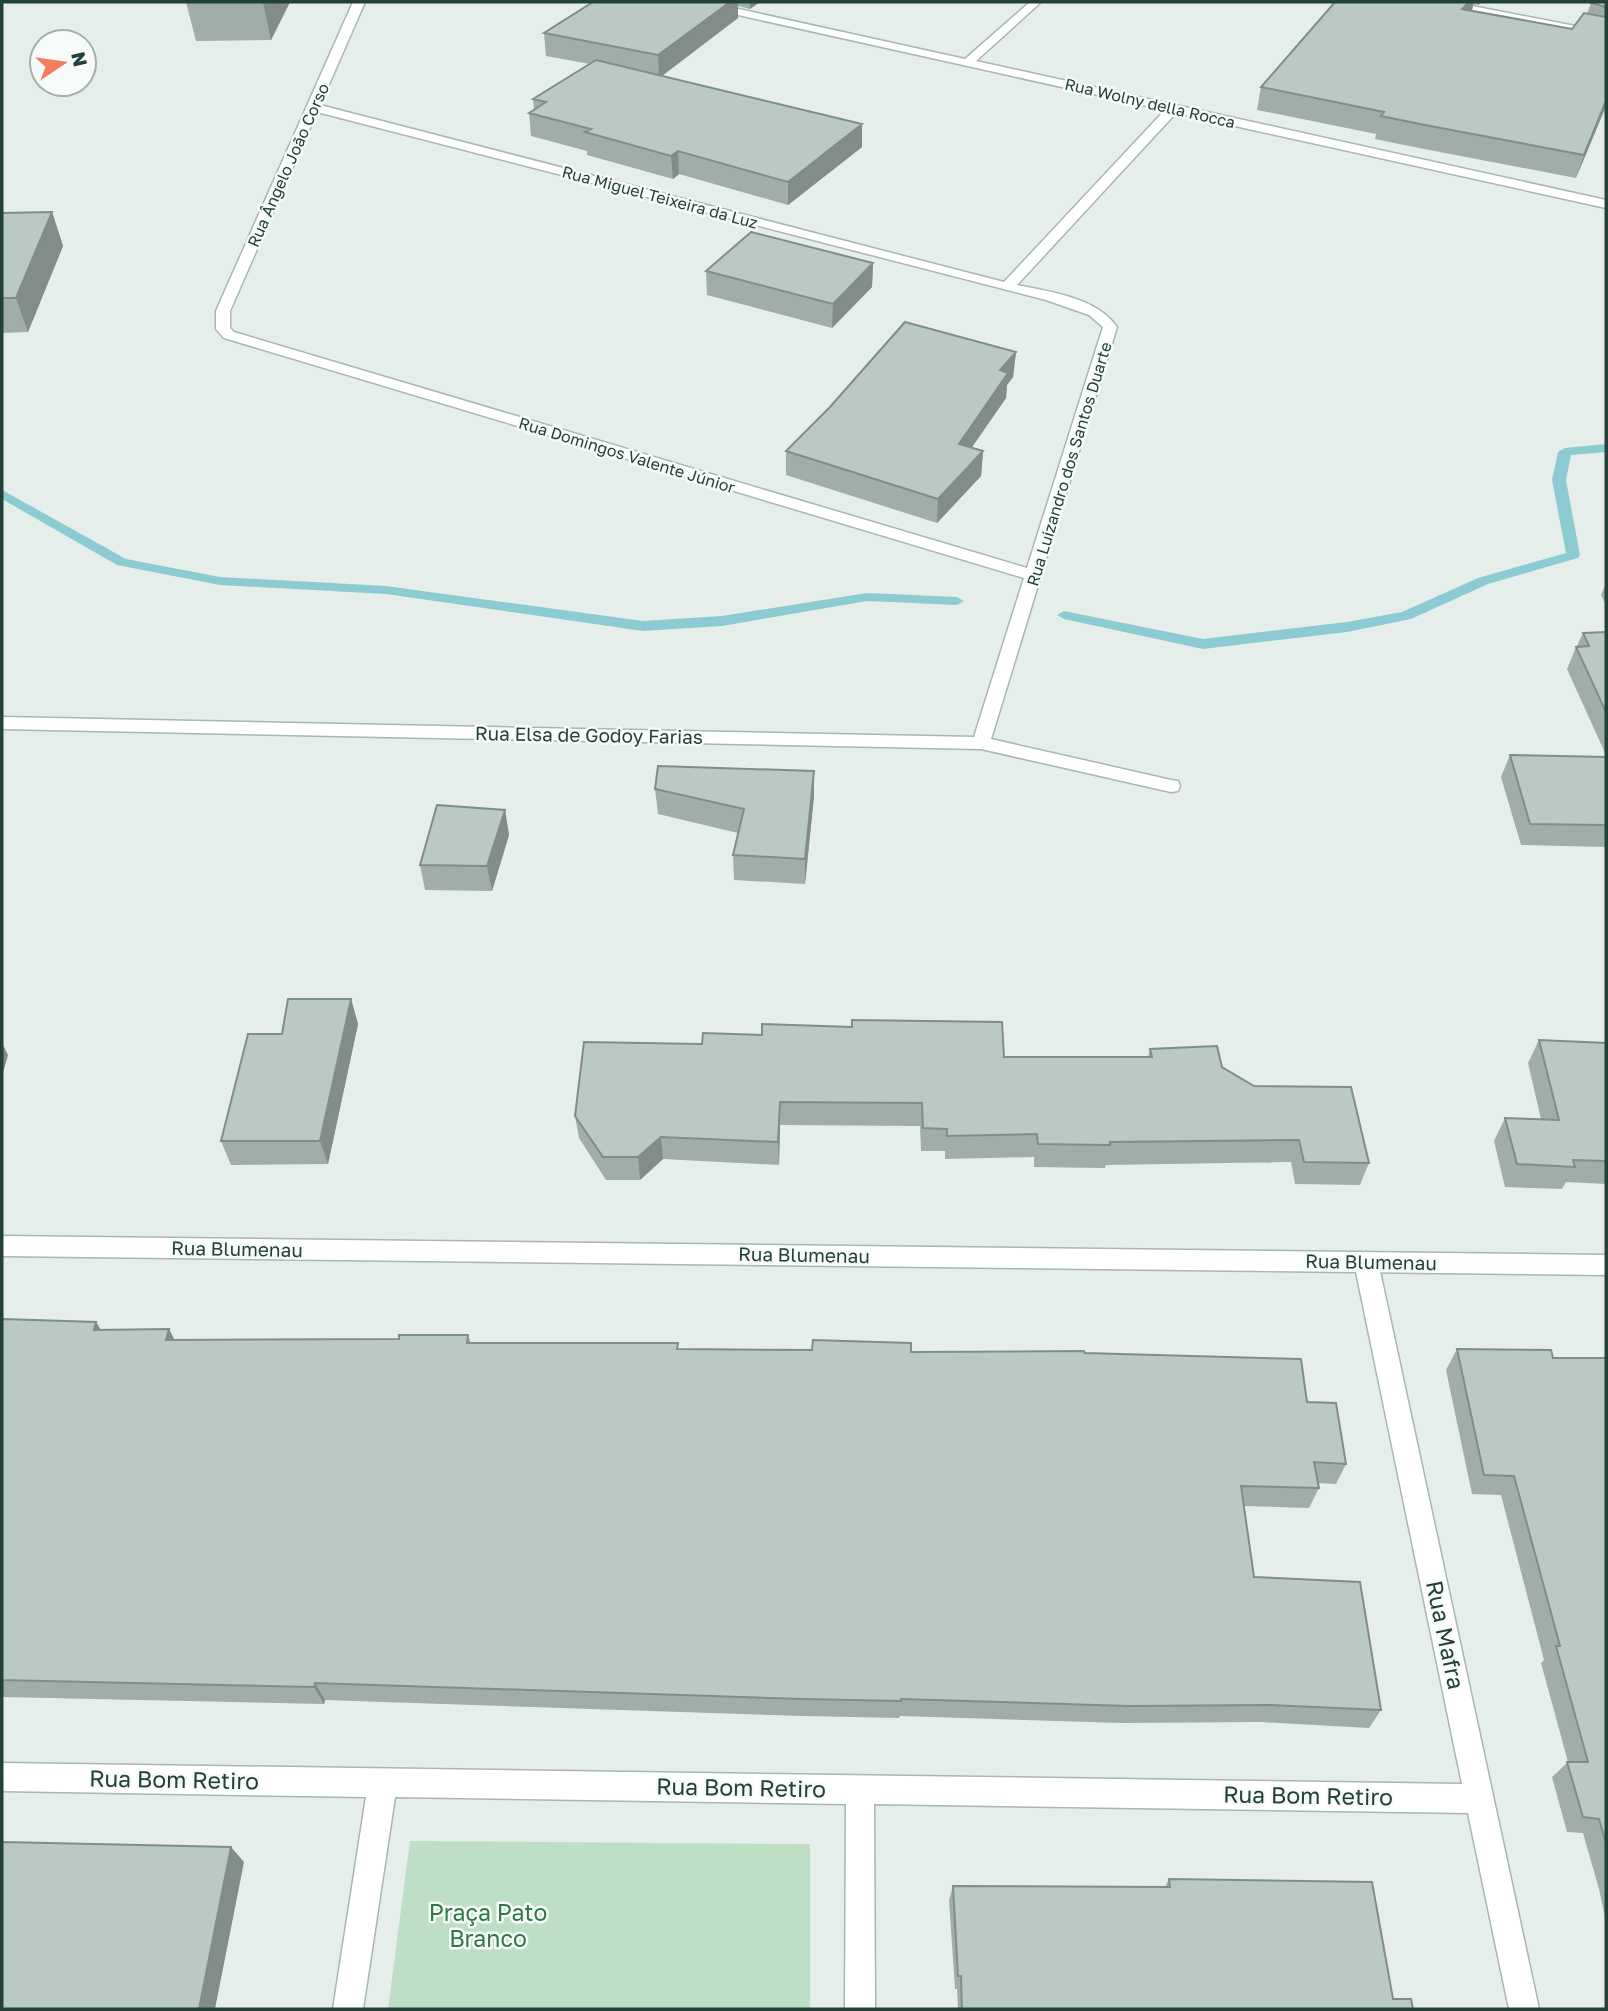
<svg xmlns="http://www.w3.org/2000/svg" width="1608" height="2011" viewBox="0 0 1608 2011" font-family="'Golos Text',sans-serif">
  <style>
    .green { fill: #bedfc6 }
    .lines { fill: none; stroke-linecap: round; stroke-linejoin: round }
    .stream { fill: #8dcbd3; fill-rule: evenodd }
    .minor-casing { stroke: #a7b7b1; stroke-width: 3 }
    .tertiary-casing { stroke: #a7b7b1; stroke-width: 3 }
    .minor { fill: #fff; fill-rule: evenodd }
    .tertiary { fill: #fff; fill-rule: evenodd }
    .wall { fill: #a0ada8 }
    .shaded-wall { fill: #828d88 }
    .building { fill: #bac9c3; stroke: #828d88; stroke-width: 2 }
    .labels { text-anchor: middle; stroke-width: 5; stroke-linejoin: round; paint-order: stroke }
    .far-street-label { font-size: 16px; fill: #234138; stroke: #f6faf8 }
    .street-label { font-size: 19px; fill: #234138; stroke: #f6faf8 }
    .near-street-label { font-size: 23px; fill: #234138; stroke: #f6faf8 }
    .near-park-label { font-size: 23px; fill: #2d7847; stroke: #f6faf8 }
  </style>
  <rect width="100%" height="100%" fill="#e5eeea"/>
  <path class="green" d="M410,1841L810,1844V2009H388Z"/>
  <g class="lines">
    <path class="stream" d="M1606,444V452L1571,455L1566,480L1580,555L1578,558L1488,584L1411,619L1347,632L1203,649L1064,619L1057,615L1064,611L1203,639L1347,622L1402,612L1478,578L1566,553L1552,480L1558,452L1565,448Z
      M2,490L126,559L220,577L386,586L643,621L722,616L867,593L957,597L964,601L957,605L867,601L722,626L643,631L386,594L220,585L117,565L2,499Z"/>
    <defs>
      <path id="minor" d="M353,2H365L320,105L1004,282L1165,110L693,5L688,2H707L965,59L1030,2H1041L976,61L1606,200V208L1176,113L1017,285C1050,292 1096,297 1117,327L991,739L1171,780L1178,781L1180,786L1178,791L1171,792L981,749L2,729V717L974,737L1024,578L224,338L216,329V311ZM317,112L1046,300L1089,315L1103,327L1027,568L234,332L230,328V311Z
        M1430,2H1452L1606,32V38L1436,5Z
        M1366,1252L1374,1255L1378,1262L1539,2009H1509L1468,1813L874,1804L875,2009H845L846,1804L395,1797L363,2009H333L366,1797L2,1791V1763L1462,1784L1354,1262L1358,1255Z"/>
      <path id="tertiary" d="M2,1236L1606,1255V1275L2,1256Z"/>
    </defs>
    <use href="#minor" class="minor-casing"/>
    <use href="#tertiary" class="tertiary-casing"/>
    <use href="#minor" class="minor"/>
    <use href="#tertiary" class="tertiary"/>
  </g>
  <path class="wall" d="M186,2H290L271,40L196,41Z
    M593,2H760L750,9L738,6V18L662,76L862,147L788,205L679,174L673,179L587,155V151L531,136L529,113L534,109L533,99L590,64L546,56L544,33Z
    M1335,2H1481L1479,5L1473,4L1472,11L1572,29L1587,14L1591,3L1606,2V106L1576,178L1419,148L1375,139L1376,134L1257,110L1261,87Z
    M52,212L63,246L28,332L2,333V213Z
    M873,263L872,287L832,328L707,295L706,271Z
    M1016,352L1013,377L1007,385L1006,398L971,448L983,451L981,476L937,523L786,475V451Z
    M1606,583V605L1601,595Z
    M1606,632V755L1567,669L1576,647L1577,646L1583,633Z
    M1510,755L1606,757V847L1521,845L1501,777Z
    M814,771V796L805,884L734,880L733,855L738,833L658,814L655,789Z
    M505,810L509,835L492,891L425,890L420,865Z
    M351,999L358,1024L328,1164L231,1165L221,1141Z
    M1539,1040L1606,1043V1184L1566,1182L1562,1189L1505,1187L1494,1141L1505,1118L1541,1119L1528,1063Z
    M1150,1049L1222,1067L1369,1163L1360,1185L1295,1184L1291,1162L1106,1165L1105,1168L1034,1167V1157L945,1159V1151H921L920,1126L780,1125L779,1165L663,1159L640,1180H606L579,1138L575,1116L1004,1057H1148Z
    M2,1322H96L101,1330L169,1329L174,1340L399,1339L468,1335L471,1343L679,1349L1085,1353L1307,1402L1346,1464L1336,1484L1318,1483L1319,1488L1309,1508L1244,1506L1254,1577L1381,1710L1369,1728L1260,1722L1121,1723L900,1716L899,1718L803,1716L325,1700L324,1704L2,1697Z
    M1457,1349L1553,1358H1606V1922L1599,1889L1583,1833L1567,1832L1552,1777L1568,1762L1541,1663L1544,1660L1501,1495L1472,1494L1446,1370Z
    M1169,1879L1393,1999L1413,2009H958L957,1989H955L949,1900L953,1886L1165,1887Z"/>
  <path class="shaded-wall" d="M263,2H290L271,40Z
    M730,2H738V18L659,78L658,55Z
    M750,2H760L750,9Z
    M1469,2H1474L1471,14L1462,9Z
    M1606,101V106L1576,178L1584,155Z
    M862,124V147L788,205V182Z
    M678,151L679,174L673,179L671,156Z
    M52,212L63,246L28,332L16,298Z
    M873,263L872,287L832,328L833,304Z
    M1016,352L1013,377L1007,385L1006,398L957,469L959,444L1000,370Z
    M983,451L981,476L937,523L938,499Z
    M814,771V796L805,884V859Z
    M505,810L509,835L492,891L487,866Z
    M351,999L358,1024L328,1164L320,1141Z
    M2,1043L8,1055L2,1076Z
    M780,1102V1125L779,1165L778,1142Z
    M661,1137L663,1159L640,1180L638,1157Z
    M96,1322L109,1344L94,1330Z
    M169,1329L180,1351L166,1340Z
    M315,1683L325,1700L324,1704L314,1687Z
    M231,1847L244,1862L215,2009H199Z"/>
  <path class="building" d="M593,2H730L658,55L544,33Z
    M1335,2H1469L1462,9L1572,29L1584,13L1606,17V101L1584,155L1425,125L1381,116L1384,112L1261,87Z
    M1592,2H1606V7L1591,3Z
    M596,60L862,124L788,182L678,151L671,156L585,132L591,129L529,113L546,102L533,99Z
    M52,212L16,298H2V213Z
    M751,232L873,263L833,304L706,271Z
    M905,322L1016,352L1000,370L1008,373L959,444L983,451L938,499L786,451L830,407Z
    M1606,632V712L1576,647L1589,646L1583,633Z
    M1510,755L1606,757V825L1530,824Z
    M658,766L814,771L805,859L733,855L744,809L655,789Z
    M437,805L505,810L487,866L420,865Z
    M288,999H351L320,1141H221L248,1034H282Z
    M852,1020L1002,1022L1004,1057H1152L1150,1049L1217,1046L1222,1067L1254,1086L1351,1087L1369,1163L1304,1162L1299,1140L1110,1142V1145L1038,1144L1037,1134L947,1136V1129L923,1128L922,1103L780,1102L778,1142L661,1137L638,1157H603L575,1116L584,1042L702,1044L703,1033L762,1035V1024L852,1027Z
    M1539,1040L1606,1043V1161L1573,1160L1575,1167L1517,1164L1505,1118L1559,1120Z
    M3,1319L96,1322L94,1330L169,1329L166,1340L399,1339V1335H468L467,1343H678L677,1349L812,1350L813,1340L911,1343V1352L1084,1351L1085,1353L1301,1359L1307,1402L1336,1403L1346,1464L1314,1462L1319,1488L1241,1486L1254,1577L1360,1582L1381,1710L1270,1705L1128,1706L901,1699V1701L803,1699L315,1683L314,1687L2,1680V1322Z
    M1457,1349L1551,1350L1553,1358H1606V1843L1599,1819L1583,1817L1567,1762H1588L1556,1646H1560L1514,1476L1484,1475Z
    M2,1842L231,1847L199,2009H2Z
    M1169,1879L1372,1882L1393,1999H1411L1413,2009H962L961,1976H958L953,1886L1170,1887Z"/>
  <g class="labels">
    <g class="far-street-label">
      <text transform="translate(1150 103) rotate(13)" y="6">Rua Wolny della Rocca</text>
      <text transform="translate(288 165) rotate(-66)" y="6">Rua Ângelo João Corso</text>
      <text transform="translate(660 197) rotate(15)" y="6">Rua Miguel Teixeira da Luz</text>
      <text transform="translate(627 455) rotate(17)" y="6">Rua Domingos Valente Júnior</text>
      <text transform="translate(1069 464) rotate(-73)" y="6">Rua Luizandro dos Santos Duarte</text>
    </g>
    <g class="street-label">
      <text transform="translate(589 735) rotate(1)" y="7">Rua Elsa de Godoy Farias</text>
      <text transform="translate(237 1249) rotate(1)" y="7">Rua Blumenau</text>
      <text transform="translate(804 1255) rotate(1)" y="7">Rua Blumenau</text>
      <text transform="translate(1371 1262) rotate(1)" y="7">Rua Blumenau</text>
    </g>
    <g class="near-street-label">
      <text transform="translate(1445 1635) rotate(78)" y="8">Rua Mafra</text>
      <text transform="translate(174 1780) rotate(1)" y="8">Rua Bom Retiro</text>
      <text transform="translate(741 1788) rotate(1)" y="8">Rua Bom Retiro</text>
      <text transform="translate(1308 1796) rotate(1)" y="8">Rua Bom Retiro</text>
    </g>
    <g class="near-park-label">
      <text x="488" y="1921">Praça Pato<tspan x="488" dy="26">Branco</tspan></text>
    </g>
  </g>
  <rect width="1608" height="2011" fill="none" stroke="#234138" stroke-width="7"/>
  <g transform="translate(63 63) rotate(77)"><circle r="33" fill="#f6faf8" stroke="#a2b0ab" stroke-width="2"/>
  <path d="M0-5L12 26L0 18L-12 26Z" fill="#f37d5e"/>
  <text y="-10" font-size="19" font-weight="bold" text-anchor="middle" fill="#234138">N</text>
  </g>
</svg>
